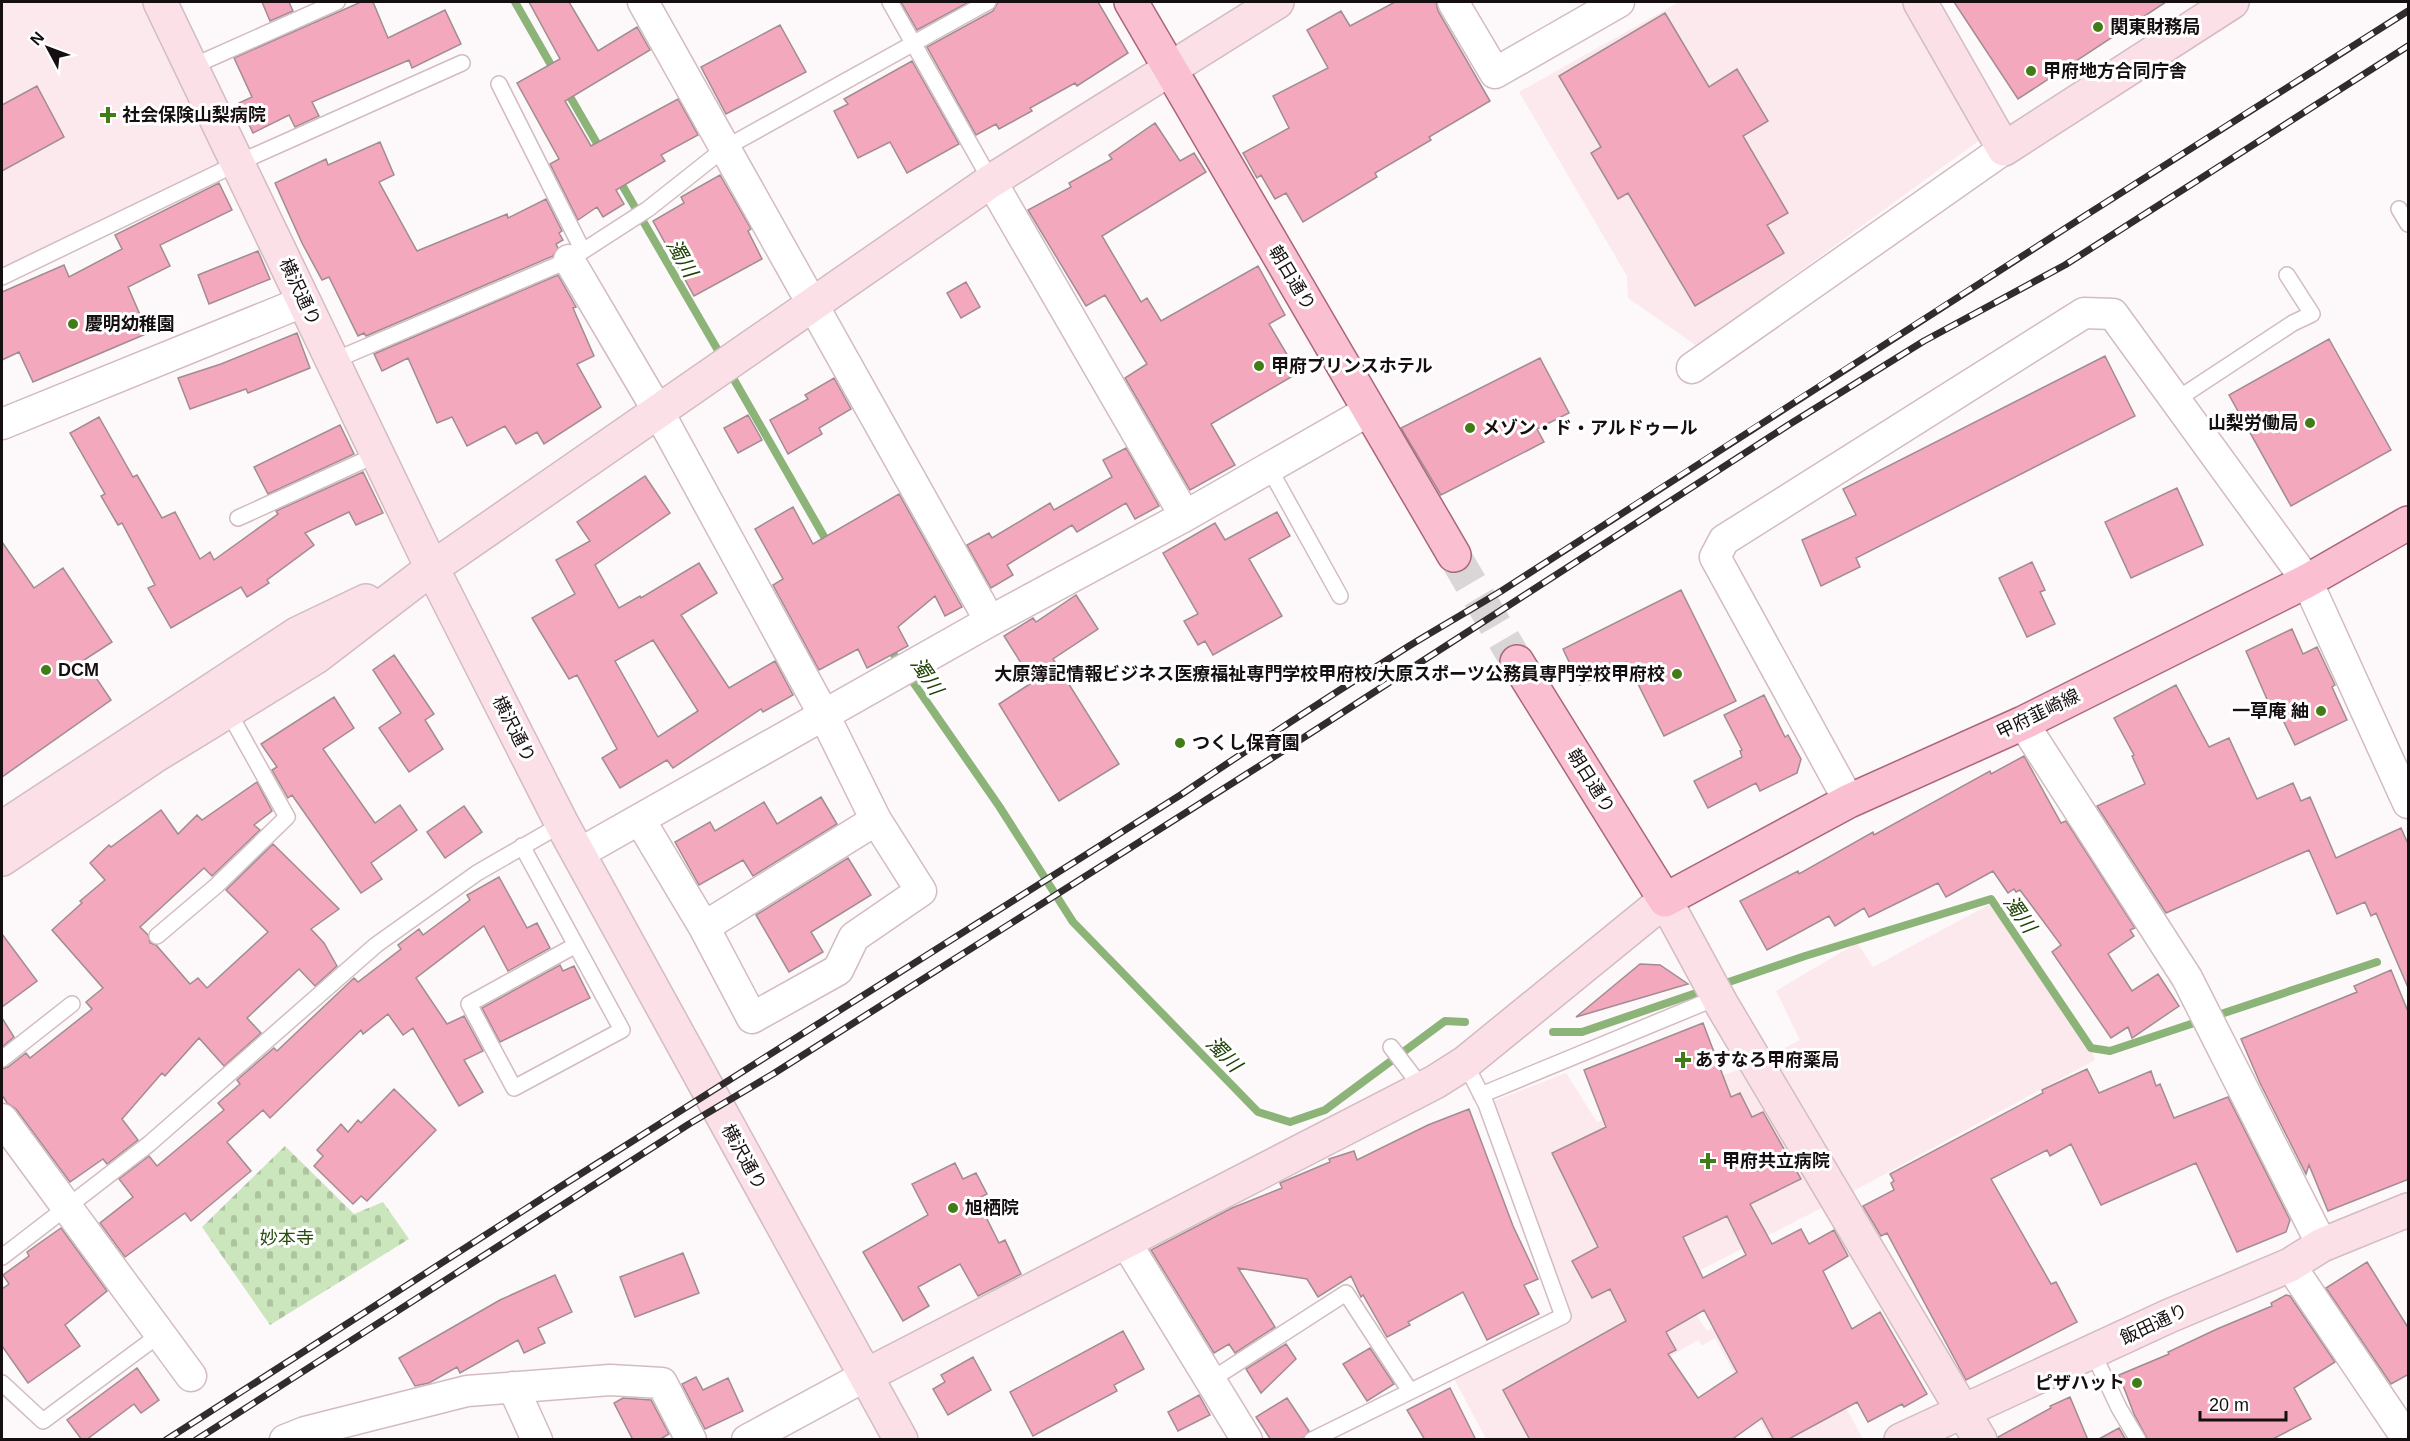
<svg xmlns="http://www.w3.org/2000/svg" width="2410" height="1441" viewBox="0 0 2410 1441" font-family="Helvetica,'Noto Sans JP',sans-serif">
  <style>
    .built { fill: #fce9ed }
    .cemetery { fill: url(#cemetery-stones) }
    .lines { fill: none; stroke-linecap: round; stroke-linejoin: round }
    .stream { stroke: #8cb478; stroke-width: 8 }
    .building { fill: #f4a8bd; stroke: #a18c91; stroke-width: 1.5; fill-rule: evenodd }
    .primary-tunnel { stroke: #dad5d6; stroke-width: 33; stroke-dasharray: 33 16; stroke-linecap: butt }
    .lane-casing { stroke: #d2bcc2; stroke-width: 18 }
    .street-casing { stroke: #d2bcc2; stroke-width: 33 }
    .secondary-casing { stroke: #d2bcc2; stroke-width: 36 }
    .primary-casing { stroke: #a8677a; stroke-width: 36 }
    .lane { stroke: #fff; stroke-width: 15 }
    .street { stroke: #fff; stroke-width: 30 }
    .secondary { stroke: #fce0e8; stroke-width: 33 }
    .primary { stroke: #fac0d1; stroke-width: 33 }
    .rail-casing { stroke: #322b2d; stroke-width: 7 }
    .rail { stroke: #fff; stroke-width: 4.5; stroke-dasharray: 14; stroke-linecap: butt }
    .poi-dot { fill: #427c16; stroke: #fff; stroke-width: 2 }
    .labels { text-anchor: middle; stroke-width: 6; stroke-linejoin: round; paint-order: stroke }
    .poi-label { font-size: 18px; font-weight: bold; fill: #160f11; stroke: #fff; text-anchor: start }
    .street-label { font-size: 18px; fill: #160f11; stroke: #fff }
    .park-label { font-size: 18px; fill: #284d0f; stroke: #fff }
    .water-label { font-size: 20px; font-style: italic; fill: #1e4202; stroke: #fff }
  </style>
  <defs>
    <pattern id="cemetery-stones" width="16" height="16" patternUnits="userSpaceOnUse" patternTransform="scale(1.5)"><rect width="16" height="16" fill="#cbe6bd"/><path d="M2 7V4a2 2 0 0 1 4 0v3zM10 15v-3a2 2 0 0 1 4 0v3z" fill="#aec4a1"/></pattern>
  </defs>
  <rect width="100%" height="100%" fill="#fdf8f9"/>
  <path class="built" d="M2,2H160L238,163L2,277Z
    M1679,2H1908L1988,134L1697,346L1628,298L1627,276L1519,92Z
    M1990,904L2091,1048L2095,1060L1837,1200L1675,1283L1707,1331L1783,1292L1863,1439H1770L1715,1338L1702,1346L1698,1340L1532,1439H1486L1450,1371L1562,1316L1486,1104L1566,1073L1597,1122L1756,1063L1800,1040L1776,991L1857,943L1873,967Z"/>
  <path class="cemetery" d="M285,1146L354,1214L383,1202L409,1239L270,1325L202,1227Z"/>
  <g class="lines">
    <path class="stream" d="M515,2L555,72
      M565,88L602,152
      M618,178L723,359
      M729,371L830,547
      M888,646L999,806L1073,922L1258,1112L1290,1122L1325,1110L1445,1021L1465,1022
      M1720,985L1805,956L1991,899L2091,1048L2110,1051L2377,962
      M1553,1032H1582L1705,990"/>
  </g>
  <path class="building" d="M262,2H289L293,11L270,21Z
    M361,2H373L388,38L445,10L461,44L412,68L409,60L312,102L319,116L295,127L289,115L253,133L239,103L252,97L234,58Z
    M529,2H569L598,51L637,27L650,50L565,101L591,146L678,99L698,135L661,155L665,161L616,190L624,204L603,217L597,207L578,220L550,164L559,159L517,83L560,59Z
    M901,2H969L917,30Z
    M998,2H1098L1128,53L1077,86L1075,83L1030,108L1032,111L999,129L996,124L976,135L927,47L993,11Z
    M1395,2H1436L1438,11L1490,101L1429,137L1431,140L1375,173L1377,177L1303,222L1286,193L1275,199L1261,175L1257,178L1243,153L1289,128L1273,96L1328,68L1307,30L1341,11L1350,26Z
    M1954,2H2166L2018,99Z
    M1665,13L1709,87L1737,69L1768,121L1743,136L1788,213L1767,225L1784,253L1695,306L1628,193L1618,199L1591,153L1601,147L1559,76Z
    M780,25L806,72L726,114L701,67Z
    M912,61L959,144L907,173L890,142L858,158L834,111L848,104L844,99Z
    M37,86L64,137L2,171V105Z
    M1155,123L1180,161L1194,153L1206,172L1102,236L1141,302L1147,298L1161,321L1258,266L1285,315L1269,324L1298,373L1211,424L1235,465L1190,490L1125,378L1147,364L1105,295L1086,306L1028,210L1071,187L1069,183L1112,159L1109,155Z
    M380,142L394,175L379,182L417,251L507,214L508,218L546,199L562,231L559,233L563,240L556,244L558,248L553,256L366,336L364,333L358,336L329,277L322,280L302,243L275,183L326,159L328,165Z
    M720,175L751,229L748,231L762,259L694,296L653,221L684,203L681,197Z
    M219,183L232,210L160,245L170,266L128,287L148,333L33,382L19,352L2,360V292L64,265L69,277L122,249L115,235Z
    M258,251L270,279L209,304L198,275Z
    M558,275L576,307L573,308L594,356L577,364L601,407L544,444L537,432L516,444L505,426L467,446L452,417L437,423L408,358L382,371L374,354Z
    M966,282L980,307L961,318L947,293Z
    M297,333L310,368L248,393L246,389L190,409L178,378L221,364Z
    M2329,339L2391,450L2291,506L2229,395Z
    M2105,356L2135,416L1856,558L1860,567L1821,586L1802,540L1856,515L1843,489Z
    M1540,358L1569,413L1537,429L1544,442L1441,495L1401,428Z
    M834,378L851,409L819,428L822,434L788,454L770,420L808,399L805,395Z
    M748,415L762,440L738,453L724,428Z
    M99,417L133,477L137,475L162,518L175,512L200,559L210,552L214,560L278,514L276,511L363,472L383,513L356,525L349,512L305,533L314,545L267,580L269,583L247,597L241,587L171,628L148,588L155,585L122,523L118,525L101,496L105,494L70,433Z
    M340,425L354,454L268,494L254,467Z
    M1126,448L1159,506L1135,519L1126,503L1077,532L1072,525L1007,565L1013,575L991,588L967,545L989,533L992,538L1050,503L1054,510L1112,477L1103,460Z
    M645,476L670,513L595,565L619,608L640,596L641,598L699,563L717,593L681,615L729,688L775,661L793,695L763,712L761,709L673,768L667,760L620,788L602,758L617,749L577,675L569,679L532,618L575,594L556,560L590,541L577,522ZM653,640L698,711L658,737L615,661Z
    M2177,488L2203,545L2131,578L2105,522Z
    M899,494L962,607L945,616L935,596L898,627L908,646L867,668L858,649L819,670L773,585L783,579L755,529L793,507L813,544Z
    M1277,512L1290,536L1249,559L1282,616L1213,655L1205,641L1198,645L1184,621L1198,614L1163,553L1215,523L1225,540Z
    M2,542L34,588L63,568L112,642L84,660L111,700L2,777Z
    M2032,562L2045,590L2040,592L2055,624L2027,637L1999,578Z
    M1681,590L1736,701L1664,736L1627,662L1580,685L1563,649Z
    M1076,595L1098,629L1053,659L1119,764L1059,801L999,704L1033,682L1004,636L1033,618L1036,622Z
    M2292,629L2303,654L2317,647L2335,685L2332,687L2347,720L2295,745L2278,710L2273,713L2246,651Z
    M394,655L434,714L425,720L443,749L409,772L379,728L401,713L373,670Z
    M2176,685L2209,747L2229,738L2257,799L2293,783L2301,801L2310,797L2336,858L2401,828L2409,846V990L2376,913L2371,916L2365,902L2337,914L2309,850L2166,913L2097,806L2145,784L2132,756L2134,755L2114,718Z
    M1764,695L1785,737L1788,735L1801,759L1797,773L1760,791L1756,783L1708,808L1694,781L1742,757L1740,751L1742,750L1724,715Z
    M334,697L354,728L323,749L375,823L400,805L417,830L371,863L382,879L361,893L292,795L288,798L272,770L277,767L261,744Z
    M2024,756L2061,823L2066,821L2135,928L2130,930L2134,936L2108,954L2132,991L2158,974L2179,1006L2132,1038L2128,1027L2111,1038L2052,952L2061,945L2020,890L2016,892L2014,889L2008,893L1993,871L1946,897L1938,883L1869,917L1864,908L1835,926L1829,916L1767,950L1740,901L1798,871L1799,874L1873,832L1874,835L1990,771L1991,774Z
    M257,782L272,811L254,825L260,830L212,876L204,868L140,927L148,935L150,943L156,945L190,984L198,978L207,988L268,932L226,890L273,844L339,909L311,929L324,943L337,966L315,986L299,969L247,1018L261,1033L224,1066L199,1038L165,1076L162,1073L122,1119L138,1140L107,1164L103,1159L70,1182L16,1109L7,1103L2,1095V1069L8,1067L26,1053L30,1058L92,1009L86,1002L103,988L52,930L82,903L80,901L105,880L90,863L109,845L111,847L161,810L178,834L197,815L202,820Z
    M821,797L837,824L753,876L743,860L699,885L675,842L710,822L715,831L764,802L777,824Z
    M464,806L482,832L445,858L427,832Z
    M848,858L871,895L811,932L823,952L789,972L756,915Z
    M499,877L527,928L537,923L550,948L508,971L484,926L416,978L447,1024L464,1016L483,1051L464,1060L483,1092L459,1106L413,1028L403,1035L388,1014L363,1034L361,1030L270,1118L263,1110L227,1142L251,1171L191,1221L185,1213L125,1257L100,1223L133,1197L119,1179L149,1156L157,1166L224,1110L218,1103L240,1084L237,1080L274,1048L277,1051L354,978L358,982L401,949L398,945L419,929L423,935L470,900L467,895Z
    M2,934L37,981L2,1007Z
    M1640,964L1660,965L1688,984L1576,1017Z
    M560,965L563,971L574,966L590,998L500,1042L482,1008Z
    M2391,970L2409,1014V1179L2328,1211L2309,1165L2306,1174L2260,1083L2241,1039L2357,992L2354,986Z
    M2,1018L14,1037L2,1047Z
    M1703,1023L1731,1097L1740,1093L1752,1117L1763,1112L1801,1179L1750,1204L1772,1244L1801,1229L1809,1244L1834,1230L1848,1256L1823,1271L1852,1329L1880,1312L1927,1394L1904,1407L1902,1404L1868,1422L1857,1402L1787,1440H1774L1762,1418L1731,1440H1530L1503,1390L1626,1321L1610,1289L1592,1298L1572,1261L1598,1247L1552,1153L1606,1127L1584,1070ZM1727,1216L1746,1255L1703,1278L1683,1237ZM1704,1310L1737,1372L1698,1398L1668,1354L1676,1350L1666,1332Z
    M2087,1069L2099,1093L2151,1071L2156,1086L2160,1084L2174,1118L2228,1097L2290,1220L2286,1232L2237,1252L2196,1163L2101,1205L2071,1144L2050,1156L2047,1150L1991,1179L2051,1284L2056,1282L2077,1322L1966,1380L1887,1233L1881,1236L1863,1206L1894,1190L1891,1183L1894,1181L1890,1174L2043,1093L2042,1090Z
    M394,1089L436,1130L367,1201L361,1196L353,1204L314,1166L323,1156L317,1150L341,1124L348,1132L358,1120L361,1123Z
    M1469,1109L1513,1226L1538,1279L1524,1285L1539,1314L1487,1340L1463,1292L1408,1322L1410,1325L1387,1337L1363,1295L1361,1297L1351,1276L1318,1297L1307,1279L1238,1268L1275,1327L1235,1353L1229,1344L1214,1353L1151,1250L1232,1208L1282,1188L1280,1183L1330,1162L1329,1159L1354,1151L1357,1160L1428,1125Z
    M955,1163L963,1179L976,1173L987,1194L977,1199L999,1243L1005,1240L1021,1274L978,1296L960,1264L918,1287L929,1306L903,1321L863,1252L928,1215L912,1184Z
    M61,1228L107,1291L65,1325L80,1346L28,1383L2,1346V1289L9,1284L3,1275L29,1256L27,1252Z
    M683,1253L699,1293L635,1317L620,1277Z
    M2367,1262L2409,1329V1374L2391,1384L2326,1288Z
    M555,1275L572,1312L538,1328L545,1343L524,1353L518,1340L460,1373L457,1367L429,1383L415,1386L399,1358L500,1300Z
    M2286,1295L2290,1296L2335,1362L2294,1388L2311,1419L2271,1440H2148L2134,1414L2119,1375L2169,1354L2168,1352L2217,1329L2272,1306L2271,1303Z
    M1123,1331L1144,1369L1114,1385L1117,1391L1033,1436L1010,1392Z
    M1286,1344L1296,1359L1261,1393L1246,1369Z
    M1370,1348L1394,1384L1367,1401L1343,1364Z
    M973,1357L991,1390L948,1415L933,1389L945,1382L941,1375Z
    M137,1368L159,1400L141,1413L134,1404L86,1440H82L67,1420Z
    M696,1377L703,1390L728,1378L743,1411L705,1429L682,1384Z
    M1450,1388L1476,1440H1425L1407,1410Z
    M1199,1395L1210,1415L1178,1431L1168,1412Z
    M2070,1397L2088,1440H1999L1998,1437L2051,1408L2050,1406Z
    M623,1398L651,1400L669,1434L659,1440H633L614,1403Z
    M1287,1398L1309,1431L1302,1440H1271L1256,1417Z
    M2119,1428L2126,1440H2097Z"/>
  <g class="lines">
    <path class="primary-tunnel" d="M1454,555L1517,662"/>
    <defs>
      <path id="lane" d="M890,2L991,181
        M191,67L337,2
        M499,84L583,251
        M2399,209L2408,224
        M2,277L238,163L462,63
        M333,361L569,260L648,209L725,148L988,2
        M2176,400L2293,323L2312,314L2287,275
        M1269,468L1340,596
        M238,518L378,454
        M522,846L622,1030L514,1088L469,1004L576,945
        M157,936L216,886L287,817L228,711
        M1391,1047L1423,1089
        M2,1059L72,1004
        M1481,1095L1718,997
        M2,1257L149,1144L376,945L477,873L562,824
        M2093,1353L2119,1408L2138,1440
        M1211,1380L1346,1293L1410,1391
        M2,1383L43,1421L159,1335
        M1312,1440L1563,1316L1486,1104L1465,1063"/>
      <path id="street" d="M643,2L990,621
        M1453,2L1495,73L1619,2
        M991,181L1185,516
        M569,260L658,411L824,715L876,820L921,891L854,937L838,970L752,1018L704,927
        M1692,368L2004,149
        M2,424L305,301
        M2023,723L2187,978L2322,1245
        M1849,801L1715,557L1724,540L2084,313L2113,314L2307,581L2408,803
        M640,820L704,927L876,820
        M578,854L990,621L1185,516L1370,410
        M2,1119L191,1376
        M1125,1241L1247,1440
        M2290,1265L2408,1440
        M513,1387L537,1440
        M285,1440L305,1432L467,1391L610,1380L662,1383L691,1440
        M747,1440L867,1375"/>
      <path id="secondary" d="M160,2L432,568L562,824L901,1440
        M1920,2L2004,149L2232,2
        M2,828L297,634L366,601
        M2,859L153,757L316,657L432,568L991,181L1277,2
        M867,1375L1435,1082L1465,1063L1665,900L1722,1005L1980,1440
        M1901,1440L2169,1316L2290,1265L2322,1245L2408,1210"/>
      <path id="primary" d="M1131,2L1454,555
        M1517,662L1665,900L1849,801L2023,723L2307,581L2408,523"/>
    </defs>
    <use href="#lane" class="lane-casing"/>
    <use href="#street" class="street-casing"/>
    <use href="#secondary" class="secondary-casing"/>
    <use href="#primary" class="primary-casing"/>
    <use href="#lane" class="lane"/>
    <use href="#street" class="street"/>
    <use href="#secondary" class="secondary"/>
    <use href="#primary" class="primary"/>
    <defs>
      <path id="rail" d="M166,1440L563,1185L1182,794C1257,743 1333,694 1409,646C1440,627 1472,609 1503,590C1804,395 2105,202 2408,11
        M196,1440L689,1124L773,1074L1272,758L1790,424L1924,341L2065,265L2408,46"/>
    </defs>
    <use href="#rail" class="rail-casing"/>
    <use href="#rail" class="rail"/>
  </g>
  <g class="poi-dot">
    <circle cx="2098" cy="27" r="6"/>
    <circle cx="2031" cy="71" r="6"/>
    <path d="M105 106h6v6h6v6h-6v6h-6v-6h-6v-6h6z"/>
    <circle cx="73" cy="324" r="6"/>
    <circle cx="1259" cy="366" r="6"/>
    <circle cx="2310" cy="423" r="6"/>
    <circle cx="1470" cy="428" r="6"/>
    <circle cx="46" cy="670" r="6"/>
    <circle cx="1677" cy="674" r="6"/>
    <circle cx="2321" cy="711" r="6"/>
    <circle cx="1180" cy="743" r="6"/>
    <path d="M1680 1051h6v6h6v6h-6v6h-6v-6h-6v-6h6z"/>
    <path d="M1705 1152h6v6h6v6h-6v6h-6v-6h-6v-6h6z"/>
    <circle cx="953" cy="1208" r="6"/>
    <circle cx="2137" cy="1383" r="6"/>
  </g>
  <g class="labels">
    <g class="poi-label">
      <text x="2110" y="33">関東財務局</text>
      <text x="2043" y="77">甲府地方合同庁舎</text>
      <text x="122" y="121">社会保険山梨病院</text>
      <text x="85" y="330">慶明幼稚園</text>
      <text x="1271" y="372">甲府プリンスホテル</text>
      <text x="2298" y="429" text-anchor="end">山梨労働局</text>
      <text x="1482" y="434">メゾン・ド・アルドゥール</text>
      <text x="58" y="676">DCM</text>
      <text x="1665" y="680" text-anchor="end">大原簿記情報ビジネス医療福祉専門学校甲府校/大原スポーツ公務員専門学校甲府校</text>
      <text x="2309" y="717" text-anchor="end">一草庵 紬</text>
      <text x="1192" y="749">つくし保育園</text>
      <text x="1695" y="1066">あすなろ甲府薬局</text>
      <text x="1722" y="1167">甲府共立病院</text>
      <text x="965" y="1214">旭栖院</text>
      <text x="2125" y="1389" text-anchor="end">ピザハット</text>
    </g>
    <g class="street-label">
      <text transform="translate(1292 278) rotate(59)" y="6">朝日通り</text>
      <text transform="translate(300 292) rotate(65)" y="6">横沢通り</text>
      <text transform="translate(2038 714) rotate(-26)" y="6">甲府韮崎線</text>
      <text transform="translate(514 729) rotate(63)" y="6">横沢通り</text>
      <text transform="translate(1591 781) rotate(58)" y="6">朝日通り</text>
      <text transform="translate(744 1157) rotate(61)" y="6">横沢通り</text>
      <text transform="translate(2154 1324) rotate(-25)" y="6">飯田通り</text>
    </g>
    <g class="park-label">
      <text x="287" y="1244">妙本寺</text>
    </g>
    <g class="water-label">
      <text transform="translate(682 258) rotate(60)" y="7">濁川</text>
      <text transform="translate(927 676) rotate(56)" y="7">濁川</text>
      <text transform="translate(2020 914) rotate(55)" y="7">濁川</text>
      <text transform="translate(1224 1054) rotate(46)" y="7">濁川</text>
    </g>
  </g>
  <rect width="2410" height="1441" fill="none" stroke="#160f11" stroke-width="6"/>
  <g transform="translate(48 48) rotate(311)" stroke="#ffffff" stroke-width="4.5" paint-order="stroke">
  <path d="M0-4.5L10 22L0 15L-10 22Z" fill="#160f11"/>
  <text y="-9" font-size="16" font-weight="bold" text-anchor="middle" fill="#160f11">N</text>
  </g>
  <path d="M2200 1411v9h86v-9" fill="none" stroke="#160f11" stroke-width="3"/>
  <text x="2209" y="1411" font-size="18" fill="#160f11" stroke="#ffffff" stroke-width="4.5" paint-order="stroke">20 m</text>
</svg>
